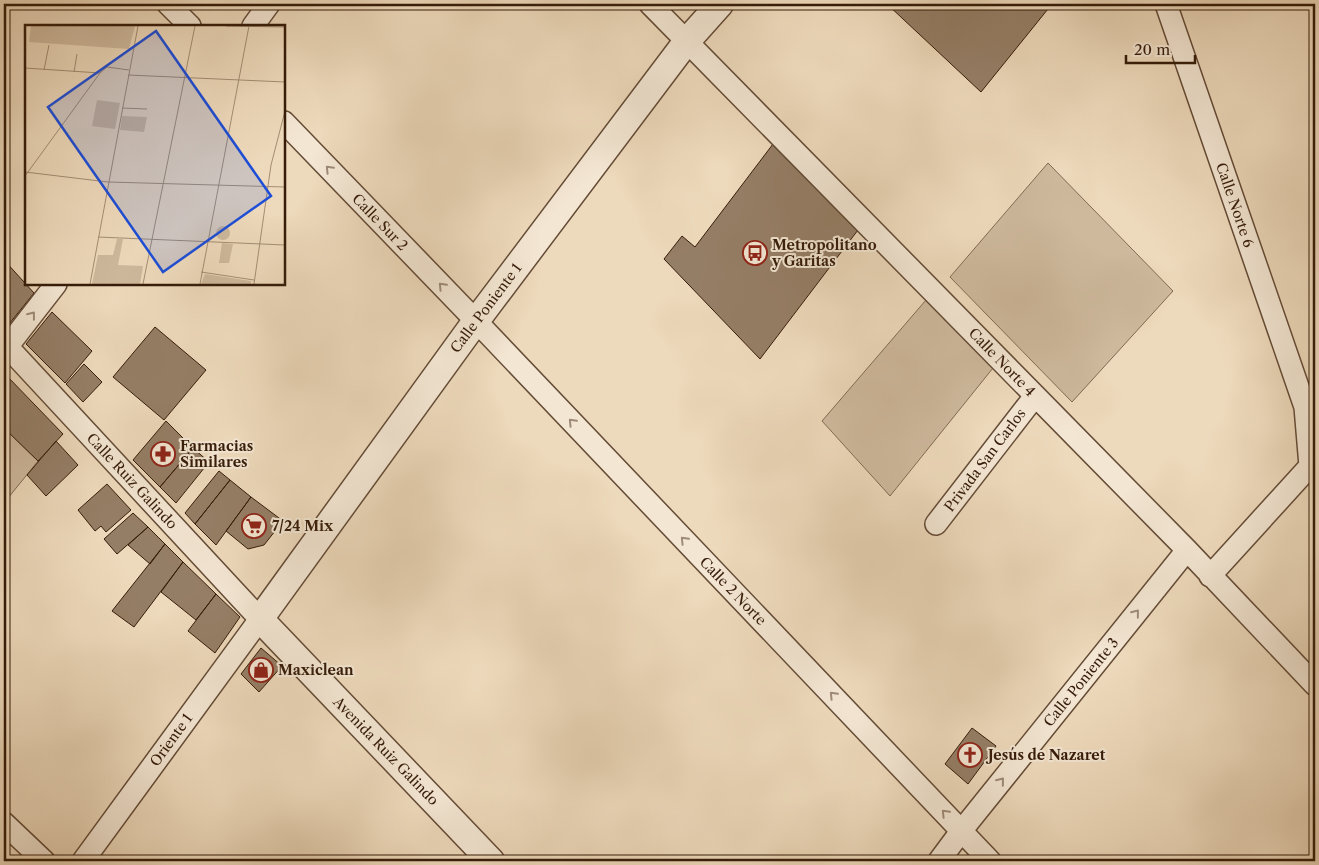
<svg xmlns="http://www.w3.org/2000/svg" width="1319" height="865" viewBox="0 0 1319 865" font-family="'Libre Caslon Text',serif">
  <style>
    .green { fill: #ceb99d; stroke: #826a53 }
    .building { fill: #957e66; stroke: #361c09 }
    .lines { fill: none; stroke-linecap: round; stroke-linejoin: round }
    .minor-casing { stroke: #644b36; stroke-width: 24 }
    .tertiary-casing { stroke: #644b36; stroke-width: 29 }
    .minor { stroke: #f3e6d3; stroke-width: 21 }
    .tertiary { stroke: #f3e6d3; stroke-width: 26 }
    .oneway { stroke: #9e8b78 }
    .labels { text-anchor: middle; stroke-width: 4; stroke-linejoin: round; paint-order: stroke }
    .street-label { font-size: 14px; fill: #361c09; stroke: #f3e6d3 }
    .poi-label { font-size: 14px; font-weight: bold; fill: #361c09; stroke: #f3e6d3; text-anchor: start }
    .inset-road { fill: none; stroke: #a48d74; stroke-width: 1 }
    .view { fill: #1d4ed8; fill-opacity: 0.15; stroke: #1d4ed8; stroke-width: 2.5 }
    .inset-edge { fill: none; stroke: #361c09; stroke-width: 2.5 }
  </style>
  <rect width="100%" height="100%" fill="#edd9bb"/>
  <filter id="stains"><feTurbulence type="fractalNoise" baseFrequency=".004" numOctaves="4"/><feColorMatrix values="0 0 0 0 .2 0 0 0 0 .09 0 0 0 0 .02 0 0 0 .5 -.17"/></filter>
  <radialGradient id="worn" r=".72"><stop offset=".6" stop-color="#630" stop-opacity="0"/><stop offset="1" stop-color="#630" stop-opacity=".3"/></radialGradient>
  <path class="green" d="M1048,163L1173,291L1072,402L950,277Z
    M926,300L993,368L890,496L822,421Z
    M4,428L38,461L4,503Z"/>
  <path class="building" d="M887,4H1052L981,92Z
    M773,144L858,230L760,359L664,259L682,236L695,247Z
    M4,260L34,293L9,324L4,319Z
    M52,312L92,351L65,383L26,344Z
    M155,327L206,370L164,420L113,377Z
    M84,364L102,382L83,402L66,384Z
    M6,375L63,434L38,461L4,428V377Z
    M166,421L193,448L160,487L133,460Z
    M56,441L78,465L46,496L27,475Z
    M193,448L209,462L176,503L160,487Z
    M219,471L230,480L195,524L185,513Z
    M230,480L251,497L216,545L195,524Z
    M107,484L131,510L106,532L101,526L95,531L78,510Z
    M251,497L283,521L264,545L248,549L226,531Z
    M133,513L148,527L117,554L104,539Z
    M148,527L165,544L150,564L128,545Z
    M165,544L183,562L134,627L112,611Z
    M183,562L216,594L196,620L161,592Z
    M216,594L240,617L215,653L188,631Z
    M261,648L282,666L259,692L241,674Z
    M972,728L996,746L968,784L945,764Z"/>
  <g class="lines">
    <defs>
      <path id="minor" d="M168,4L190,26
        M650,4L1187,550L1315,685
        M1166,4L1305,407L1310,466L1210,576
        M253,26L269,4
        M284,122L476,321L990,861
        M4,343L260,619L83,861
        M4,351L56,284
        M936,524L1035,396
        M4,823L44,861
        M939,861L962,830L1187,550"/>
      <path id="tertiary" d="M491,861L260,619L476,321L687,41L720,4"/>
    </defs>
    <use href="#minor" class="minor-casing"/>
    <use href="#tertiary" class="tertiary-casing"/>
    <use href="#minor" class="minor"/>
    <use href="#tertiary" class="tertiary"/>
  </g>
  <defs><path id="oneway-chevron" d="M-2-3.5L2.5 0L-2 3.5" fill="none" stroke-width="1.6" stroke-linecap="round" stroke-linejoin="round" transform="scale(1.25)"/></defs>
  <g class="oneway">
    <use href="#oneway-chevron" transform="translate(329 169) rotate(-134)"/>
    <use href="#oneway-chevron" transform="translate(442 286) rotate(-134)"/>
    <use href="#oneway-chevron" transform="translate(32 315) rotate(-52)"/>
    <use href="#oneway-chevron" transform="translate(572 422) rotate(-134)"/>
    <use href="#oneway-chevron" transform="translate(684 540) rotate(-134)"/>
    <use href="#oneway-chevron" transform="translate(1136 613) rotate(-51)"/>
    <use href="#oneway-chevron" transform="translate(833 695) rotate(-134)"/>
    <use href="#oneway-chevron" transform="translate(1001 781) rotate(-51)"/>
    <use href="#oneway-chevron" transform="translate(945 813) rotate(-134)"/>
  </g>
  <defs>
    <symbol id="bus-ring" viewBox="-11 -11 22 22"><circle r="9.5" fill="#f3e6d3" stroke="#8f2418" stroke-width="1.5"/><path d="M-5-6H5V4H4V6H2V4H-2V6H-4V4H-5ZM-3.5-4V0h7V-4ZM-3.5 1.2v1.5H-2V1.2ZM2 1.2v1.5H3.5V1.2Z" fill="#8f2418"/></symbol>
    <symbol id="pharmacy-ring" viewBox="-11 -11 22 22"><circle r="9.5" fill="#f3e6d3" stroke="#8f2418" stroke-width="1.5"/><path d="M-2-6h4v4h4v4h-4v4h-4v-4h-4v-4h4Z" fill="#8f2418"/></symbol>
    <symbol id="supermarket-ring" viewBox="-11 -11 22 22"><circle r="9.5" fill="#f3e6d3" stroke="#8f2418" stroke-width="1.5"/><path d="M-6-5.5h2.5l.6 2H6L4.5 2H-2.5L-4.4-4H-6ZM-1.5 3.2a1.3 1.3 0 1 0 .1 0ZM3 3.2a1.3 1.3 0 1 0 .1 0Z" fill="#8f2418"/></symbol>
    <symbol id="shop-ring" viewBox="-11 -11 22 22"><circle r="9.5" fill="#f3e6d3" stroke="#8f2418" stroke-width="1.5"/><path d="M-5-2.5h2.3a2.7 3.5 0 0 1 5.4 0H5L5.5 6h-11ZM-1.5-2.5h3a1.5 2.3 0 0 0-3 0Z" fill="#8f2418"/></symbol>
    <symbol id="church-ring" viewBox="-11 -11 22 22"><circle r="9.5" fill="#f3e6d3" stroke="#8f2418" stroke-width="1.5"/><path d="M-1.2-6h2.4v3.5h3.3v2.4h-3.3V6h-2.4V-.1h-3.3v-2.4h3.3Z" fill="#8f2418"/></symbol>
  </defs>
  <g fill-rule="evenodd">
    <use href="#bus-ring" x="741" y="239" width="28" height="28"/>
    <use href="#pharmacy-ring" x="149" y="440" width="28" height="28"/>
    <use href="#supermarket-ring" x="240" y="512" width="28" height="28"/>
    <use href="#shop-ring" x="247" y="656" width="28" height="28"/>
    <use href="#church-ring" x="956" y="741" width="28" height="28"/>
  </g>
  <g class="labels">
    <g class="street-label">
      <text transform="translate(1235 205) rotate(71)" y="5">Calle Norte 6</text>
      <text transform="translate(380 222) rotate(46)" y="5">Calle Sur 2</text>
      <text transform="translate(486 308) rotate(-53)" y="5">Calle Poniente 1</text>
      <text transform="translate(1002 362) rotate(46)" y="5">Calle Norte 4</text>
      <text transform="translate(985 460) rotate(-53)" y="5">Privada San Carlos</text>
      <text transform="translate(132 481) rotate(47)" y="5">Calle Ruiz Galindo</text>
      <text transform="translate(733 591) rotate(46)" y="5">Calle 2 Norte</text>
      <text transform="translate(1081 682) rotate(-51)" y="5">Calle Poniente 3</text>
      <text transform="translate(171 740) rotate(-54)" y="5">Oriente 1</text>
      <text transform="translate(386 751) rotate(46)" y="5">Avenida Ruiz Galindo</text>
    </g>
    <g class="poi-label">
      <text x="772" y="250">Metropolitano<tspan x="772" dy="16">y Garitas</tspan></text>
      <text x="180" y="451">Farmacias<tspan x="180" dy="16">Similares</tspan></text>
      <text x="272" y="531">7/24 Mix</text>
      <text x="278" y="675">Maxiclean</text>
      <text x="988" y="760">Jesús de Nazaret</text>
    </g>
  </g>
  <g transform="translate(25 25)">
    <rect width="260" height="260" fill="#edd9bb"/>
    <path d="M6,1H110L104,24L4,17ZM72,75L95,78L90,104L67,101ZM97,91L122,92L119,107L95,105ZM191 208a7 7 0 1 1 14 0a7 7 0 1 1-14 0ZM92,214H98L93,240L118,241L115,259H67L73,230H88ZM197,218L208,219L204,238H194ZM180,249L226,256V259H176Z" fill="#ceb99d"/>
    <path class="inset-road" d="M201,1L260,2M0,43L75,48M19,45L24,20M49,47L52,29M103,50L260,57M97,83L122,84M0,147L83,157L260,162M0,151L75,48L82,42L104,45M73,212L260,220M176,247L229,255M65,259L113,1M118,259L170,1M175,259L224,1M229,259L246,140L260,86"/>
    <path class="view" d="M131,6L246,171L138,247L23,82Z"/>
    <rect width="260" height="260" class="inset-edge"/>
  </g>
  <rect width="1319" height="865" fill="none" stroke="#edd9bb" stroke-width="20"/>
  <rect x="5" y="5" width="1309" height="855" fill="none" stroke="#361c09" stroke-width="2.5"/>
  <rect x="10" y="10" width="1299" height="845" fill="none" stroke="#361c09"/>
  <path d="M1126 55v8h69v-8" fill="none" stroke="#361c09" stroke-width="2.5"/>
  <text x="1134" y="55" font-size="15" fill="#361c09" stroke="#f3e6d3" stroke-width="4" paint-order="stroke">20 m</text>
  <rect width="100%" height="100%" filter="url(#stains)"/>
  <rect width="100%" height="100%" fill="url(#worn)"/>
</svg>
